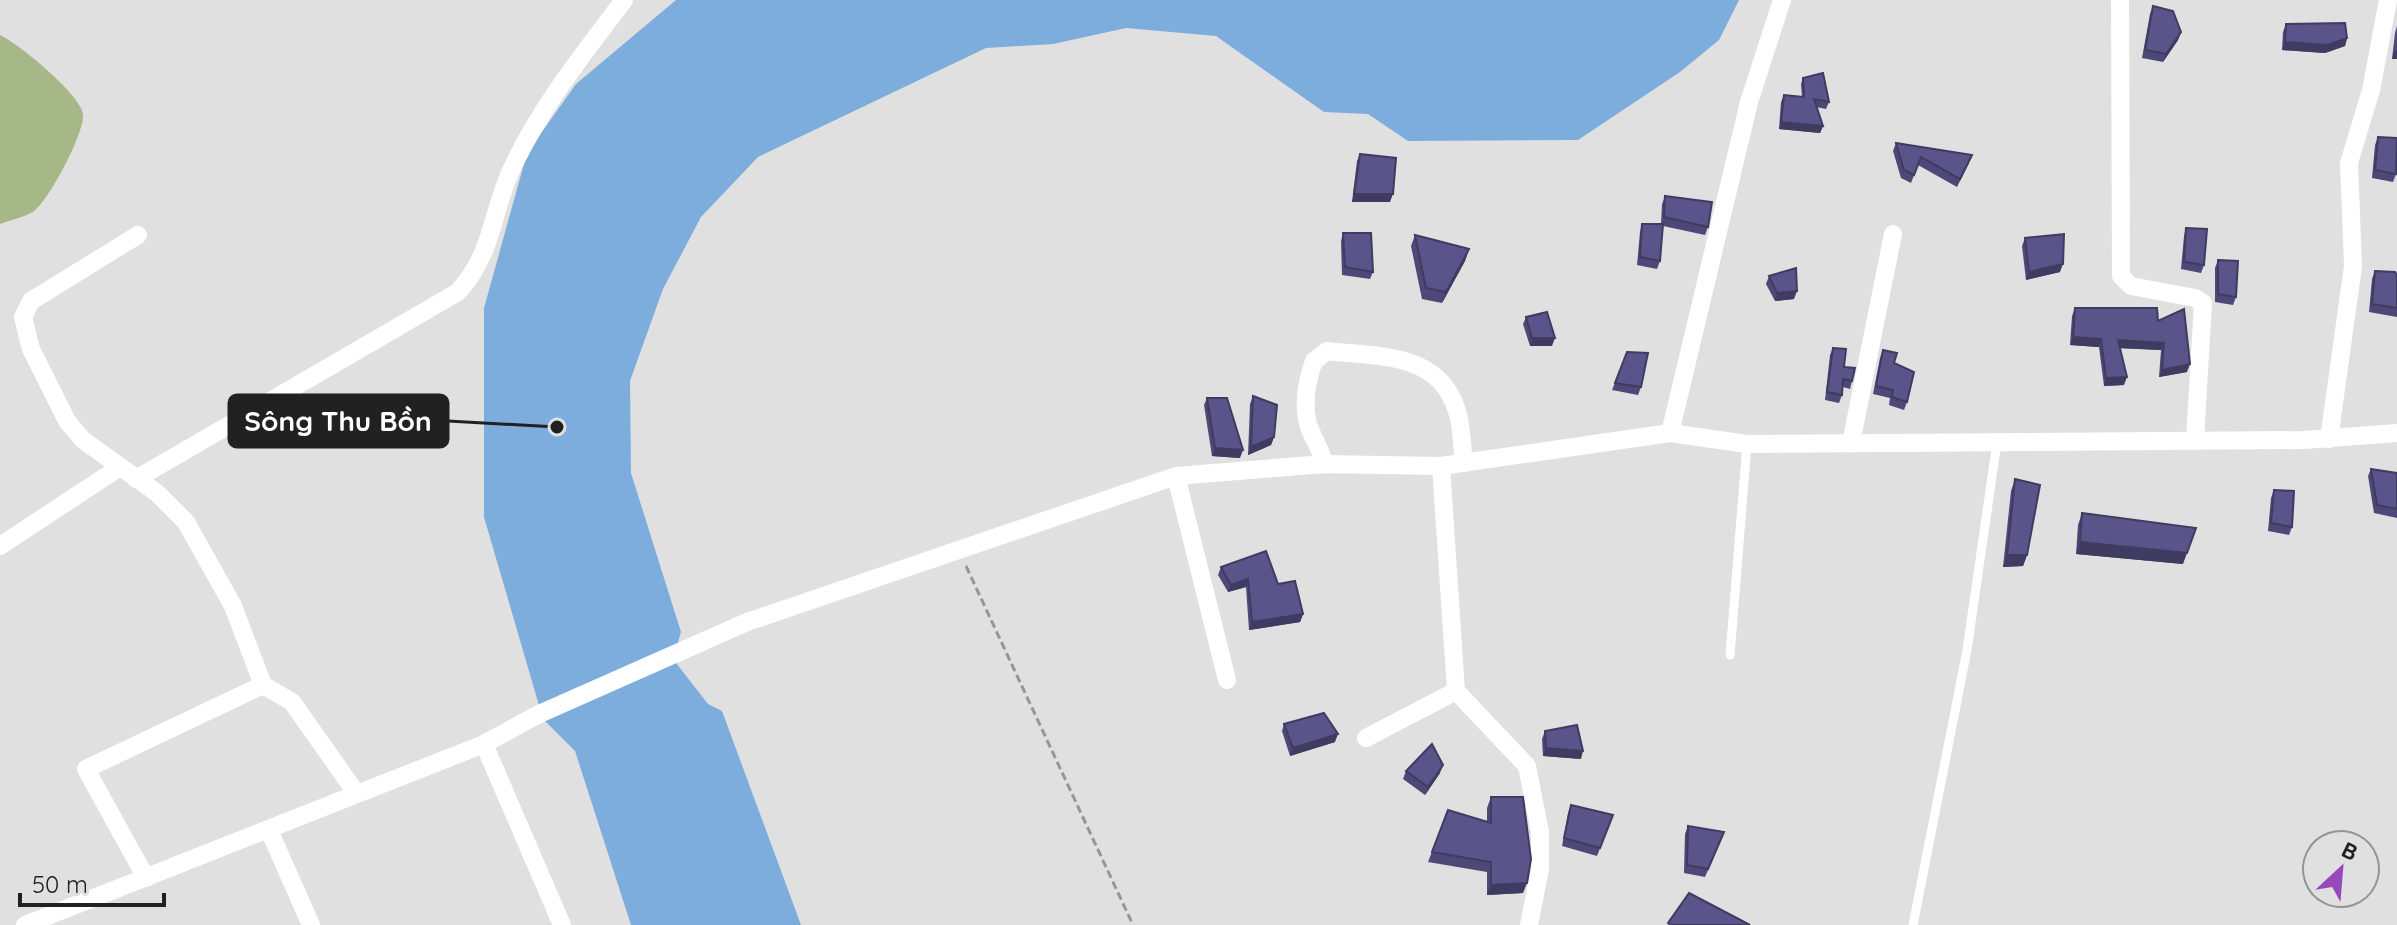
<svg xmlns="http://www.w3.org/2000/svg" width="2397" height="925" font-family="Quicksand,sans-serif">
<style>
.green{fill:#a6b887}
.water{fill:#7daddd}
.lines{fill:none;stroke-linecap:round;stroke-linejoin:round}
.path{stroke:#969696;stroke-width:3;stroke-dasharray:8 4;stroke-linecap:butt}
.lane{stroke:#fff;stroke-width:9}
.street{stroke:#fff;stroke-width:18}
.wall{fill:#4d4877}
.shaded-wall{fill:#3f3b61}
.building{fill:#5a548a;stroke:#3f3b61;stroke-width:2}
.leader{fill:none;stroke:#212121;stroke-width:3}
.callout-dot{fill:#212121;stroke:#e0e0e1;stroke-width:3}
.callout{fill:#212121;stroke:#212121;stroke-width:3}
.callout-label{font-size:28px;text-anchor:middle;font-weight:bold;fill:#fff}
</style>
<rect width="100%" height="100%" fill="#e0e0e1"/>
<path class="green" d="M0,35c18,8 81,60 83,79 2,18 -33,85 -49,97 -8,6 -24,9 -34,13z"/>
<path class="water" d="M676,0h1063l-20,40 -39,32 -102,68 -170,1 -40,-27 -44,-2 -108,-76 -90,-8 -73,16 -67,4 -228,109 -57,60 -38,72 -33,92 1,92 50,159 -8,27 35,45 14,7 79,214h-170l-56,-174 -32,-32 -59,-202v-209l43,-155 49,-69z"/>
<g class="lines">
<path class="path" d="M966,566l167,359"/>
<g class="lane">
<path d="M1730,655l17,-211"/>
<path d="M1913,925l54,-275 30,-208"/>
</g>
<g class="street">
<path d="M2120,0l1,276 10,10 64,12 8,5 -8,136"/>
<path d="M138,235l-107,66 -8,16 8,32 36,72 16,19 74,53 29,29 47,84 30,79 29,17 65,92"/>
<path d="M1670,433l79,-331 33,-102"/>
<path d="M2329,439l24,-173 -4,-103 22,-73 17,-90"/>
<path d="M1851,443l42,-209"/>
<path d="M1324,464c-3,-15 -10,-24 -15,-37 -7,-21 -2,-47 5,-66l13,-10c55,6 118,1 132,68 3,14 3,29 5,44"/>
<path d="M1441,466l15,225 71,75 13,66v37l-11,56"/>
<path d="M1176,476l51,204"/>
<path d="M136,479l322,-187c38,-43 32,-80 56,-128 29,-60 70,-111 110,-164"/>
<path d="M0,546l120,-79"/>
<path d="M1366,738l90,-47"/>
<path d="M484,744l78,181"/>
<path d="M269,830l42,95"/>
<path d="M146,878l-60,-109 177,-84"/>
<path d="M25,925l459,-181 53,-29 210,-93 429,-146 148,-12 117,2 229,-33 77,11 557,-4 93,-7"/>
</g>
</g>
<g class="wall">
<path d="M2153,6l28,26 -3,8 -15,22 -21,-4 8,-44z"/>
<path d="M2286,24l61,14 -2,8 -20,7 -43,-3 1,-18z"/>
<path d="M2397,26v33h-5l3,-26z"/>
<path d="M1803,78l26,24 -3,7 -10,-2 7,19 -3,7 -41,-4 2,-27 3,-7 18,2 -1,-13z"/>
<path d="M2378,137l18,37 -3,8 -21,-4 3,-33z"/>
<path d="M1896,143l73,20 -12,24 -39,-22 -7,18 -10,-5 -8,-27z"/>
<path d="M1360,154l30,48h-38l5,-41z"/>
<path d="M1665,196l43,31 -3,8 -42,-9 -3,35 -3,8 -20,-4 3,-33 2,-8h19l1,-20z"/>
<path d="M2186,228l18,37 -3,8 -20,-4 3,-33z"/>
<path d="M1343,233l30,39 -3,7 -28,-4 -1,-34z"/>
<path d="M1415,235l54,14 -4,12 -23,42 -20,-4 -11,-53z"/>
<path d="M2025,238l35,34 -34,8 -4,-34z"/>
<path d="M2218,260l18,37 -3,8 -18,-3v-34z"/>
<path d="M2375,271l22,4v42l-28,-5 3,-33z"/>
<path d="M1769,276l25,23 -19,2 -9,-17z"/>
<path d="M2075,308l83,13 29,51 -28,5 2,-27 -41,-2 4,37 -20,1 -5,-39 -29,-2 2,-29z"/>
<path d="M1526,317l26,29h-22l-7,-22z"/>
<path d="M1833,348l19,33 -2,8 -7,-2 -1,8 -3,8 -14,-3 5,-45z"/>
<path d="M1883,350l11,13 13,39 -3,8 -15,-5 1,-7 -17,-4 7,-36z"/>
<path d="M1627,352l14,35 -3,8 -26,-5z"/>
<path d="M1253,396l21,41 -3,8 -23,10 2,-51z"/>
<path d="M1207,398l33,60 -28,-2 -8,-51z"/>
<path d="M2371,469l26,4v45l-23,-5 -6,-37z"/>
<path d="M2015,479l12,76 -4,11 -20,1 8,-76z"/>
<path d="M2274,490l18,37 -3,8 -21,-4 3,-33z"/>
<path d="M2082,513l101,51 -107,-10 2,-29z"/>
<path d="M1221,567l57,17 25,30 -3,8 -51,8 -3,-43 -18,5 -10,-17z"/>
<path d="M1284,724l51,18 -45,14 -8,-25z"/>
<path d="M1545,731l36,28 -38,-3 -1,-17z"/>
<path d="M1406,771l34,2 -15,22 -22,-16z"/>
<path d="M1491,797l32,96 -36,2v-23l-59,-10 20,-52 39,12v-14z"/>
<path d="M1571,805l42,10 -16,41 -35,-10 6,-33z"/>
<path d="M1688,826l33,14 -16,37 -21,-4 1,-39z"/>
</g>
<g class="shaded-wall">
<path d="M2181,32l-3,8 -15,22 3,-8z"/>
<path d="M2347,38l-2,8 -20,7 -43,-3 3,-8z"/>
<path d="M2395,51h2v8h-5z"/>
<path d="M1781,122l42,4 -3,7 -41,-4z"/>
<path d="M1354,194h39l-3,8h-38z"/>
<path d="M1469,249l-4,12 -23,42 4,-11z"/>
<path d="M2063,264l-3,8 -34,8 3,-8z"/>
<path d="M1797,291l-3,8 -19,2 2,-8z"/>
<path d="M2073,337l28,2 -2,8 -29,-2z"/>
<path d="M1532,338h23l-3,8h-22z"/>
<path d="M2118,340l46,3 -3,7 -46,-2z"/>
<path d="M2190,364l-3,8 -28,5 3,-7z"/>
<path d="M2127,377l-3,8 -20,1 2,-8z"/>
<path d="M1274,437l-3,8 -23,10 3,-8z"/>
<path d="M1215,448l28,2 -3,8 -28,-2z"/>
<path d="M2080,542l107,11 -4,11 -107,-10z"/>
<path d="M2007,555h20l-4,11 -20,1z"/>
<path d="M1248,579l-2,8 -18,5 3,-7z"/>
<path d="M1303,614l-3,8 -51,8 3,-8z"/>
<path d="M1338,734l-3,8 -45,14 3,-8z"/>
<path d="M1546,748l37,3 -2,8 -38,-3z"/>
<path d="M1443,765l-3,8 -15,22 3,-8z"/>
<path d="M1527,883l-4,10 -36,2 4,-10z"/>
</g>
<g class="building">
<path d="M2153,6l20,5 8,21 -15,22 -21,-4z"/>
<path d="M2345,23l2,15 -19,7 -43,-3 1,-18z"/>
<path d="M1823,73l6,29 -15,-3 9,27 -42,-4 3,-27 20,2 -1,-19z"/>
<path d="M2378,137l19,1 -1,36 -21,-4z"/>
<path d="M1896,143l76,12 -12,24 -39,-22 -7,18 -10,-5z"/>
<path d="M1360,154l36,4 -3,36h-39z"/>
<path d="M1665,196l47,6 -4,25 -44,-10z"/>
<path d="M1642,224h21l-3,37 -20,-4z"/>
<path d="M2186,228l21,1 -3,36 -20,-3z"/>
<path d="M1343,233h28l2,39 -28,-5z"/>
<path d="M2064,234l-1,30 -34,8 -4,-34z"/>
<path d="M1415,235l54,14 -23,43 -20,-4z"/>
<path d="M2218,260l20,1 -2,36 -18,-3z"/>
<path d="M1796,268l1,23 -20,2 -8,-17z"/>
<path d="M2375,271l20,1 2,3v33l-25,-4z"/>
<path d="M2075,308h82l1,13 26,-12 6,55 -28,6 2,-27 -46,-3 9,37 -21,1 -5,-39 -28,-2z"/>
<path d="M1547,312l8,26h-23l-6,-21z"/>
<path d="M1833,348l13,1 -2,18 11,1 -3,13 -9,-2 -1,16 -15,-3z"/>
<path d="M1883,350l14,3 -3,10 20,9 -7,30 -15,-5 1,-7 -17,-4z"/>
<path d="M1627,352l21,1 -7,34 -26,-4z"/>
<path d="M1253,396l24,9 -3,32 -23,10z"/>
<path d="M1207,398h20l16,52 -28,-2z"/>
<path d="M2371,469l26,4v36l-20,-4z"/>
<path d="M2015,479l25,6 -13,70h-20z"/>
<path d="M2274,490l20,1 -2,36 -21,-4z"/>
<path d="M2082,513l114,15 -9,25 -107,-11z"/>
<path d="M1266,551l12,33 17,-3 8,33 -51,8 -4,-43 -17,6 -10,-18z"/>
<path d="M1324,713l14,21 -45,14 -9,-24z"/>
<path d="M1577,725l6,26 -37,-3 -1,-17z"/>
<path d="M1432,744l11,21 -15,22 -22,-16z"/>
<path d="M1491,797h32l8,62 -4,24 -36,2v-23l-59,-10 16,-42 43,13z"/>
<path d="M1571,805l42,10 -13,33 -36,-10z"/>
<path d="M1688,826l36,6 -16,37 -21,-4z"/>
<path d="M1689,893l61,32h-79l-3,-2z"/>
</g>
<path class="leader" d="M557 427L448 421"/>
<circle class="callout-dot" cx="557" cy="427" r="8"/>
<rect class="callout" x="229" y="395" width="219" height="52" rx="8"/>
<g class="callout-label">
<text x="338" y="431">Sông Thu Bồn</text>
</g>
<g transform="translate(2341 869) rotate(26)"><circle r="38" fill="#e0e0e1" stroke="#949494" stroke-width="2"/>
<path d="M0-6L14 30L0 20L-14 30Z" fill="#9649ba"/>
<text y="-12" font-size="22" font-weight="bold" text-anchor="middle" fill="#212121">B</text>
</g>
<path d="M20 893v12h144v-12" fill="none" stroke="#212121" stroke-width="4"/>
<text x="32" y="893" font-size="24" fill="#212121" stroke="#e0e0e1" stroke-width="6" paint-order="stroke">50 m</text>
</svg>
